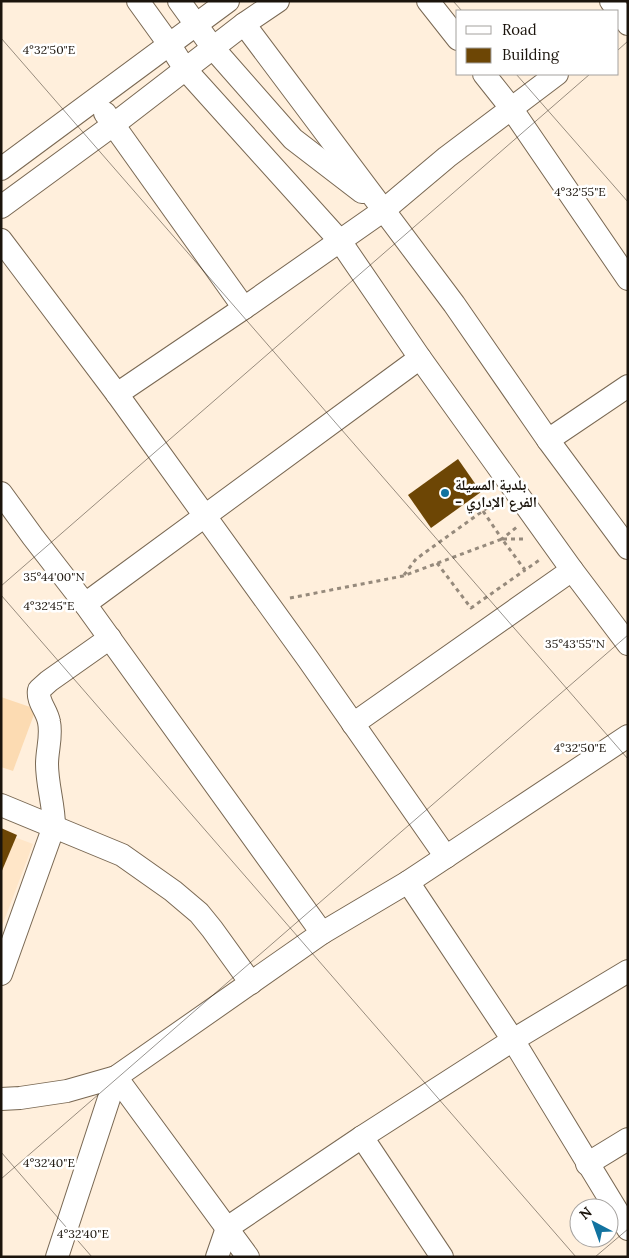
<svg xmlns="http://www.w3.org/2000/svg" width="629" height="1258" font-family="Lora,'Noto Naskh Arabic',serif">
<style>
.built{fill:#ffe6c8}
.green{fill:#fcdbb2}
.building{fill:#6d4605}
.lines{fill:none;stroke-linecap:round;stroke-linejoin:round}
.minor-casing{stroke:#796853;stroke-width:24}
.path{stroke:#968a7c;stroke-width:3;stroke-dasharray:4 4;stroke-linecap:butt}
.minor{stroke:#fff;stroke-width:22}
.ticks{fill:none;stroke:#1b140c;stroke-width:1;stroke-opacity:0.45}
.poi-dot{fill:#1273a0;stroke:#fff;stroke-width:2}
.labels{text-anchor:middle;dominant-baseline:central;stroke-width:5;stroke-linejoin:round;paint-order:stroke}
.poi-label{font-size:15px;font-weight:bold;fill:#1b140c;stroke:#fff;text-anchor:start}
.ticks-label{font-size:12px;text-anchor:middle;fill:#1b140c;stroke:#fff;stroke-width:5;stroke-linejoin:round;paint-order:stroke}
</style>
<rect width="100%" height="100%" fill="#ffefdc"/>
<path class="built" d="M1,832l32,12 -32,85z"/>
<path class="green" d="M1,697l35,12 -23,62 -12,-4z"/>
<g class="building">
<path d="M458,459l23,33 -50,36 -23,-33z"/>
<path d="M1,828l16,7 -16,38z"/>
</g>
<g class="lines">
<g class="minor-casing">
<g id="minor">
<path d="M138,1l31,43 16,25 155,172 80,117 152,212 56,74"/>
<path d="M179,1l34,47 80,91 69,53"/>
<path d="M428,1l30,38"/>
<path d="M611,1l17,23"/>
<path d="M244,24l210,280 94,136 80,108"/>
<path d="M484,74l27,34 117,171"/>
<path d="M105,113l139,195"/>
<path d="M1,169l227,-168"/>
<path d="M1,207l112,-82 131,-101 34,-23"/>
<path d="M1,240l116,154 191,265 138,198"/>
<path d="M117,394l127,-86 140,-98 63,-53 110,-83"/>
<path d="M548,440l80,-54"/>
<path d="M1,493l32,44 52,67 237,329"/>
<path d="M85,604l335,-246"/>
<path d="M353,724l219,-154"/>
<path d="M1,805l121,50 51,36 26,22 13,16 39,54"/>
<path d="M408,882l105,158 115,189"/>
<path d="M1,974l53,-148c0,-21 -7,-41 -7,-62 0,-14 5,-28 2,-42 -2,-12 -12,-20 -10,-32l10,-9 61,-43"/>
<path d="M116,1077l132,180"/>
<path d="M1,1099l19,-1 47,-7 49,-14 206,-144 86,-51 220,-146"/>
<path d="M362,1137l80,120"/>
<path d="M587,1164l41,-25"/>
<path d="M57,1257l59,-180"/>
<path d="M217,1257l10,-29 135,-91 151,-97 115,-69"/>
</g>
</g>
<g class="path">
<path d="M483,511l19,28 16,-13"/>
<path d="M503,539h21"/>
<path d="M437,563l34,45 54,-38"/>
<path d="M404,575l12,-16 82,-59"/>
<path d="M290,598l113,-22 99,-37 23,31 16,-11"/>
</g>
<use href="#minor" class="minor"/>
</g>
<path class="ticks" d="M453,1l9,10M1,38l627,721M618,50l10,-9M516,74l112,128M1,586l589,-512M1,595l575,662M1,1152l91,105M1,1179l627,-544M595,1257l33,-28"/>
<circle class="poi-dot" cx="445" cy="493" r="5"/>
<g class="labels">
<g class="poi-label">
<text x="455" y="484">بلدية المسيلة<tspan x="455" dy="17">- الفرع الإداري</tspan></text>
</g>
</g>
<g class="ticks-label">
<text x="49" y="54">4°32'50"E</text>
<text x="580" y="196">4°32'55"E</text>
<text x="54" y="581">35°44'00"N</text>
<text x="49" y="610">4°32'45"E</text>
<text x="575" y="648">35°43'55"N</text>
<text x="580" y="752">4°32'50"E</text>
<text x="49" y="1167">4°32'40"E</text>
<text x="83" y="1238">4°32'40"E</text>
</g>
<rect width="629" height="1258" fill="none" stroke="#1b140c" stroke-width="5"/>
<rect x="456" y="10" width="162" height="65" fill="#ffffff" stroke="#a4a19e"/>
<rect x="466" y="26" width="25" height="8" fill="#ffffff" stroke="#a4a19e"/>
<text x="502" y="35" font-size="15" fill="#1b140c">Road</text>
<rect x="466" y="48" width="25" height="15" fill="#6d4605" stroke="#a4a19e"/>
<text x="502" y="60" font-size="15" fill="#1b140c">Building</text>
<g transform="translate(594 1223) rotate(319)"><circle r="24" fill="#ffffff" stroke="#a4a19e"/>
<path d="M0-4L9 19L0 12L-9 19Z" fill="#1273a0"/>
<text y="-8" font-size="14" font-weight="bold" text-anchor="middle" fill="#1b140c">N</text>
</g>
</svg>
